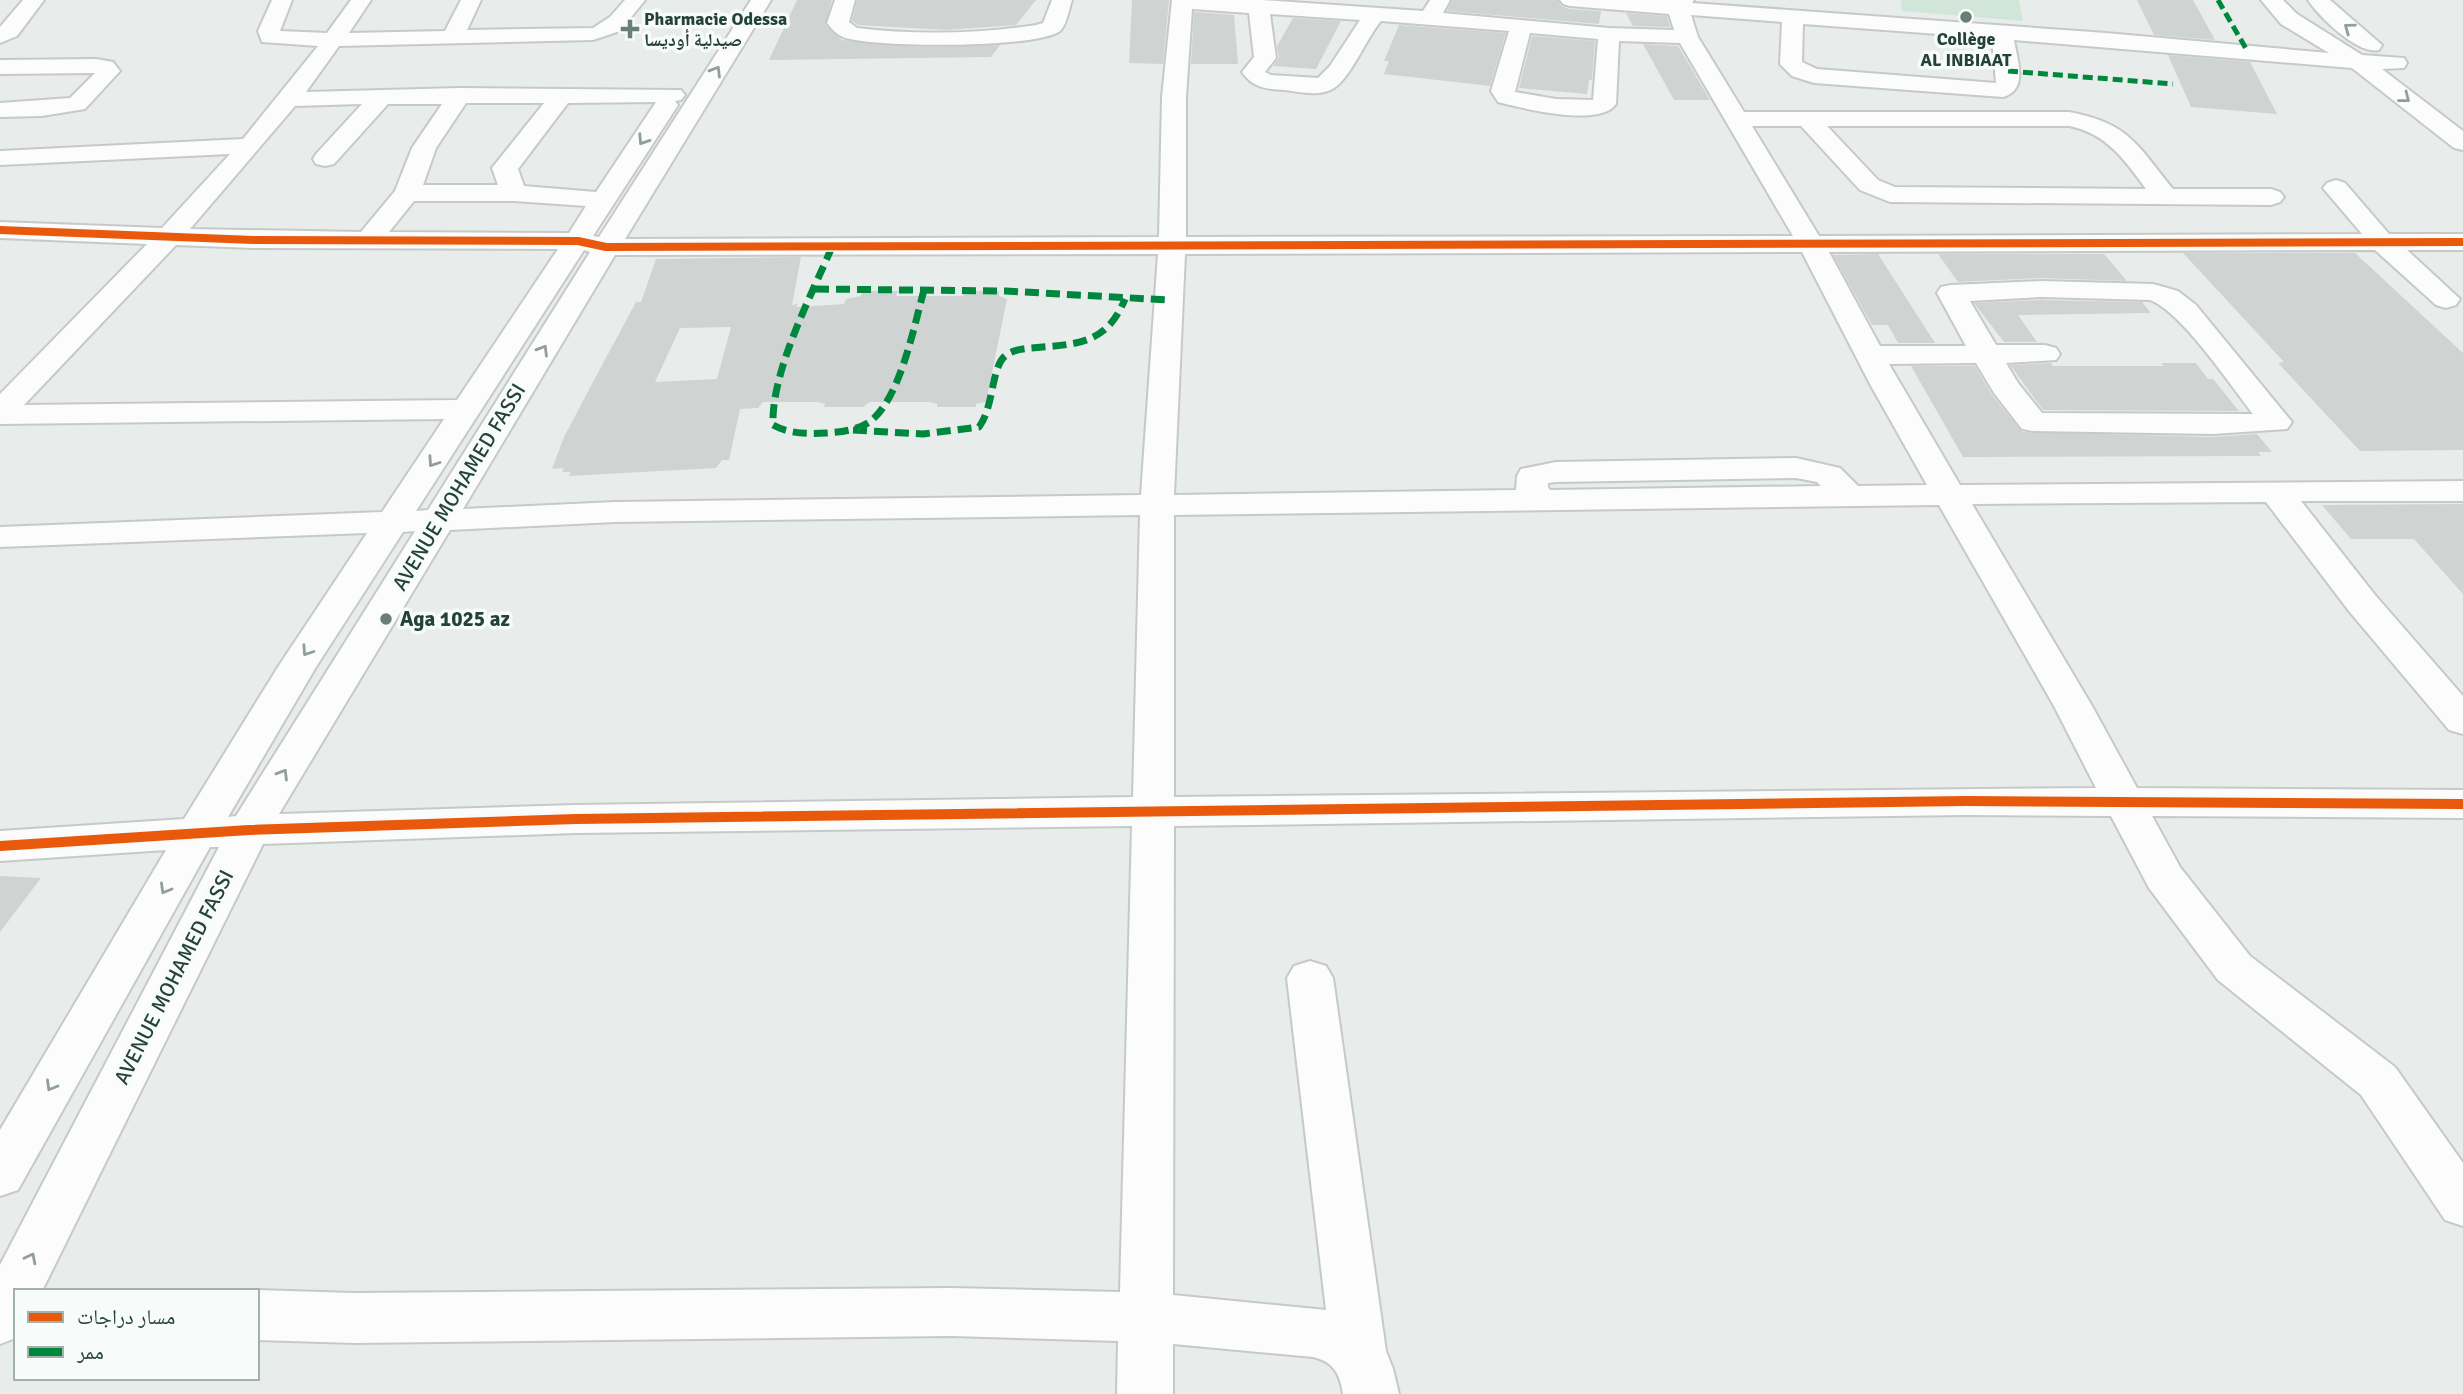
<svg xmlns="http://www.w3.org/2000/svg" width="2463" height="1394" font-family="Signika,'Noto Naskh Arabic',sans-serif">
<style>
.green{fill:#d1e6d8}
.building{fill:#cfd4d2;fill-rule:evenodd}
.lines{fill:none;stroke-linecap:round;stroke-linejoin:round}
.street-casing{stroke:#c5cac8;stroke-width:4}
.street{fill:#fcfcfc;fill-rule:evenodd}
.quiet-far1{stroke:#00873e;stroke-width:5;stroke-dasharray:10 5;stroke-linecap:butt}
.quiet{stroke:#00873e;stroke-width:7;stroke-dasharray:14 7;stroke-linecap:butt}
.cycleway-far2-casing{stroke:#f7fbf9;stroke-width:9}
.cycleway-far1-casing{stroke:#f7fbf9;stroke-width:11}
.cycleway-casing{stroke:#f7fbf9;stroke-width:15}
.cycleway-far2{stroke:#e8590c;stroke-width:6}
.cycleway-far1{stroke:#e8590c;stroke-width:8}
.cycleway{stroke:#e8590c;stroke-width:10}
.oneway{stroke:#909f9b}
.poi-dot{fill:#697e78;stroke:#f7fbf9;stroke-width:2.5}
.labels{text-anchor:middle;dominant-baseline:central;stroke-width:7;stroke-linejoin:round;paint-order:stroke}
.far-poi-label{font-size:18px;font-weight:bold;fill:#24423a;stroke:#f7fbf9;text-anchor:start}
.street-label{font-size:21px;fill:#24423a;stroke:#f7fbf9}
.poi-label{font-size:21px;font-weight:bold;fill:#24423a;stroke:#f7fbf9;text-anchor:start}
</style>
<rect width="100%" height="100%" fill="#e8edeb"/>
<path class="green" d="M1901,0h118l4,21 -121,-10z"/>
<g class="building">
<path d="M797,0h35l-7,25 17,15 77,7 81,-2 -9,12 -222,3z"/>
<path d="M857,0h179l-20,25 -70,5 -88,-5 -6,-4z"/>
<path d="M1132,0h37l-6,64 -34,-1z"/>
<path d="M1452,0h106l3,6 8,3 32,2 -2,13 -152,-13z"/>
<path d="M2137,0h56l22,40 -61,-5z"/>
<path d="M1194,12l40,3 4,49h-47z"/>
<path d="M1626,13l41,3 3,11 -37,-1z"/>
<path d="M1293,18l48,3 -25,48 -43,-3 6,-8 -2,-12z"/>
<path d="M1399,25l107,8 -16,53 -106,-12 5,-13h-5z"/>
<path d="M1532,36l63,5 -3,39h-3l-2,14 -68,-6z"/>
<path d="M1643,44l35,2 32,54h-36z"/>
<path d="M2168,55l82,7 27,52 -86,-7z"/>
<path d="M2183,253h172l108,100v97l-103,1 -82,-88 6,-1z"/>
<path d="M1878,254l57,89h-37l-10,-18h-16l-39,-70z"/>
<path d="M1938,254h166l23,27 -86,-3 -83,4z"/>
<path d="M801,257l-9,48 5,-1v3l47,-3 2,-5 15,-3 1,-5h36l-2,5h67l1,-5h35v5l8,3 -21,103 -10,2v3h-39v-3l-7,-2h-60l-7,5h-39l1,-3 -7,-2h-55l-5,6 -18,1 -11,51h-7l-6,8 -147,8 2,-4h-9l2,-4 -12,1 12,-32 30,-57 42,-78h5l15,-43zM731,327l-14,52 -62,3 25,-54z"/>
<path d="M2041,300l101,2 9,11 -133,2 19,27h-33l-30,-39z"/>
<path d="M2051,363l2,3h111l-3,-3h35l12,16h5l26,32 -196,-1 -33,-45z"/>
<path d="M1911,366h64l17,29 30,37 191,5 44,-3 15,18h-14l3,4 -298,1z"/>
<path d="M2463,504v90l-49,-55h-63l-29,-34z"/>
<path d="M0,876l41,2 -41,54z"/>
</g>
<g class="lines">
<g class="street-casing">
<g id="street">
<path d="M23,0h21l-27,36 -17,7v-16z"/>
<path d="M272,0h20l-12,31 47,2 24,-33h20l-22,33 96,-2 16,-31h20l-14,30 126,-2 17,-11 15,-17h20l-25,31 -27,9 -254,6 -33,46 154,-4 221,2 4,5 -4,5 -6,1 3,4 -85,131 6,1 152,-237h20l-146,239 534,-2 3,-140 10,-97h90l161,11 7,-11h20l-7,13 166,15 65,2 -5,-16 -99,-8 -7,-2 -3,-4h134l-2,3 414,30 223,20 -48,-29 -20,-24h22l14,14 65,41 42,3 3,5 -3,5 -22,1 81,62v19l-9,-2 -102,-80 -338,-28c3,19 15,50 -11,57l-189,-14 -22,-7 -12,-12 2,-42 -91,-7 7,22 46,75h325c60,11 68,33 104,77h98l9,3 4,5 -4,5 -9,3 -381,-3 -30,-12 -59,-64h-49l67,110 543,-2 -39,-46 4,-5 9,-3 9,3 44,51h74v16h-56l53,49 -4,6 -10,3 -10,-3 -61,-55 -546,2 51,94h86l-29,-53 4,-6 10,-2 90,-4 112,3 25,7 18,14 96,117 -5,7 -74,5 -180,-3 -11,-2 -28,-36 -18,-30 -87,1 71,121 503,-4v20h-162l74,94 88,101v38l-14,-4 -100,-119 -83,-109 -294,2 120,202 45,82 326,2v28l-311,-2 28,51 70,89 145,111 68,96v63l-18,-6 -84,-125 -143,-115 -69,-92 -38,-72 -145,-1 -792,11 -1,469 153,15 -39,-332 7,-12 16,-5 16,5 7,12 53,373 7,18 6,25h-56c-3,-20 -9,-32 -30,-37l-140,-13v50h-56l1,-53 -167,-5 -597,7 -97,-3v-50l97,3 597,-5 169,4 12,-466 -556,7 -313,11 -221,447h-26v47l-16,6v-79l219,-418h-9l-192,343 -18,6v-66l166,-280 -166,11v-30l184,-12 94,-152 89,-134 -367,14v-20l382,-15 62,-93 -444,5v-30l147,-150 -147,-6v-16l162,6 68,-74 -230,11v-14l243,-12 75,-93 -56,-4 -4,-11zM1192,9l57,4 5,44 -12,15c11,16 24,17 43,18 14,2 36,7 49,-2 17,-11 32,-49 47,-67l128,10 -18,60 7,11c24,6 101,26 118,2l3,-63 61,2 113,193 -607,1v-140zM1270,14l90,6 -30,46 -12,12 -47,-3 -6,-3 11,-14zM1803,24l189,14 4,45 -179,-14 -15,-7zM1530,33l68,6 -5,61 -37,-1 -41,-7zM656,102l-60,90 -72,-6 -6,-17 50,-66zM466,103h78l-52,65 6,17h-75l13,-37zM362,104l-46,50 -3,5 3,5 9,2 9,-2 54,-60h54l-30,44 -17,43 -34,41 -171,-3 105,-123zM1827,126h242c37,7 56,34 77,63l-251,-2 -17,-7zM414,201h100l72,5 -17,27 -180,-1zM176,245l77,3 305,1 -101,151 -433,5zM584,250l6,2 -162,258 -12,1zM1802,252l68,132 57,101 -69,1 -18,-18 -44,-10 -240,4 -35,7 -4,7 -1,14 -342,5 11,-241zM1158,254l-17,241 -526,7 -152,7 152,-254zM2041,297l109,3c31,11 81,86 103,114l-211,-1 -24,-30 -12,-20 50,-3 4,-6 -4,-6 -11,-3h-49l-26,-44zM1796,478l21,4 4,4 -271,4 -2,-3v-4l8,-1zM1939,505l115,201 42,82 -922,9v-282zM1140,515l-7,282 -557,8 -297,9 171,-284 165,-8zM415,531l-179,285 -8,1 88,-150 87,-135z"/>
<path d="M835,0h20l-6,22 8,6c58,7 121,6 179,-3l7,-2 9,-23h20c-3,9 -5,23 -11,30 -18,19 -191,18 -218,7 -7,-3 -11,-8 -16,-14z"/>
<path d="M2308,0h22l52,45 -3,5c-21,5 -60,-33 -71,-50z"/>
<path d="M96,59l17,3 7,9 -35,38 -43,7 -42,1v-14l70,-5 25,-25 -95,1v-14z"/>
</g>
</g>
<use href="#street" class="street"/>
<g class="quiet-far1">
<path d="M2218,0l30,52"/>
<path d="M2008,71l165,13"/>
</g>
<g class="quiet">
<path d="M832,247c-21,49 -61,125 -59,178 16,9 35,9 53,8 15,-1 34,-3 46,-13 29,-25 42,-94 52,-130"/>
<path d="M815,289l191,2 162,9"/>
<path d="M853,430l70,4 56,-7c15,-20 12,-59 26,-71 7,-6 17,-7 26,-8 44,-4 75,-2 94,-49"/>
</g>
<g class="cycleway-far2-casing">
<path id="cycleway-far2" d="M0,230l41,2"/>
</g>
<g class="cycleway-far1-casing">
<path id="cycleway-far1" d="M0,230l253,10 325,1 28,6 1857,-5"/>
</g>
<g class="cycleway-casing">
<path id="cycleway" d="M0,846l249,-16 327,-11 1390,-18 497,3"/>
</g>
<use href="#cycleway-far2" class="cycleway-far2"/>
<use href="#cycleway-far1" class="cycleway-far1"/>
<use href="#cycleway" class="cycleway"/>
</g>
<defs><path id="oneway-chevron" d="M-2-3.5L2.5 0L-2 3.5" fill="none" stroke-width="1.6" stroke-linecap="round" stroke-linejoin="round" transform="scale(1.75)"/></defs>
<g class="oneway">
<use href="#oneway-chevron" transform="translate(2349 28) rotate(-144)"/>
<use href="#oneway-chevron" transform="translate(716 71) rotate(-59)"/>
<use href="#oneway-chevron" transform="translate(2405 98) rotate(38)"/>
<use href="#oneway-chevron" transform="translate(643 140) rotate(123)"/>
<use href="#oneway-chevron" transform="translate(543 350) rotate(-59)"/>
<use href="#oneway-chevron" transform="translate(433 462) rotate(124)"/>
<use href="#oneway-chevron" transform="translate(307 651) rotate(124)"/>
<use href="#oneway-chevron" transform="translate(283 774) rotate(-59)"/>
<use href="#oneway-chevron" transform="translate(165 889) rotate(120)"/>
<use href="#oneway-chevron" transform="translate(51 1086) rotate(120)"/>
<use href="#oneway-chevron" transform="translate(31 1258) rotate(-63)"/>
</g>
<g class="poi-dot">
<circle cx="1966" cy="17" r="7"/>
<path d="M626.5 18.5h7v7h7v7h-7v7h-7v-7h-7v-7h7z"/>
<circle cx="386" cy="619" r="7"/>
</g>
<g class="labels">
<g class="far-poi-label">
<text x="644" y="19">Pharmacie Odessa<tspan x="644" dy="21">صيدلية أوديسا</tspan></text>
<text x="1966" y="39" text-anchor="middle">Collège<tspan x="1966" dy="21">AL INBIAAT</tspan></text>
</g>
<g class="street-label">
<text transform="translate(459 487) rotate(-59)">AVENUE MOHAMED FASSI</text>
<text transform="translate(174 977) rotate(-63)">AVENUE MOHAMED FASSI</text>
</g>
<g class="poi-label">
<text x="400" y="619">Aga 1025 az</text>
</g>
</g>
<rect x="14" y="1289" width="245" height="91" fill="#f7fbf9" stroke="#a3b1ad" stroke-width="2"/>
<rect x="28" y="1312" width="35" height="10" fill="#e8590c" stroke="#a3b1ad" stroke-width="2"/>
<text x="77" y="1324" font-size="21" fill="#24423a">مسار دراجات</text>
<rect x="28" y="1347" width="35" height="10" fill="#00873e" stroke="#a3b1ad" stroke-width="2"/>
<text x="77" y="1359" font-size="21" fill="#24423a">ممر</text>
</svg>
